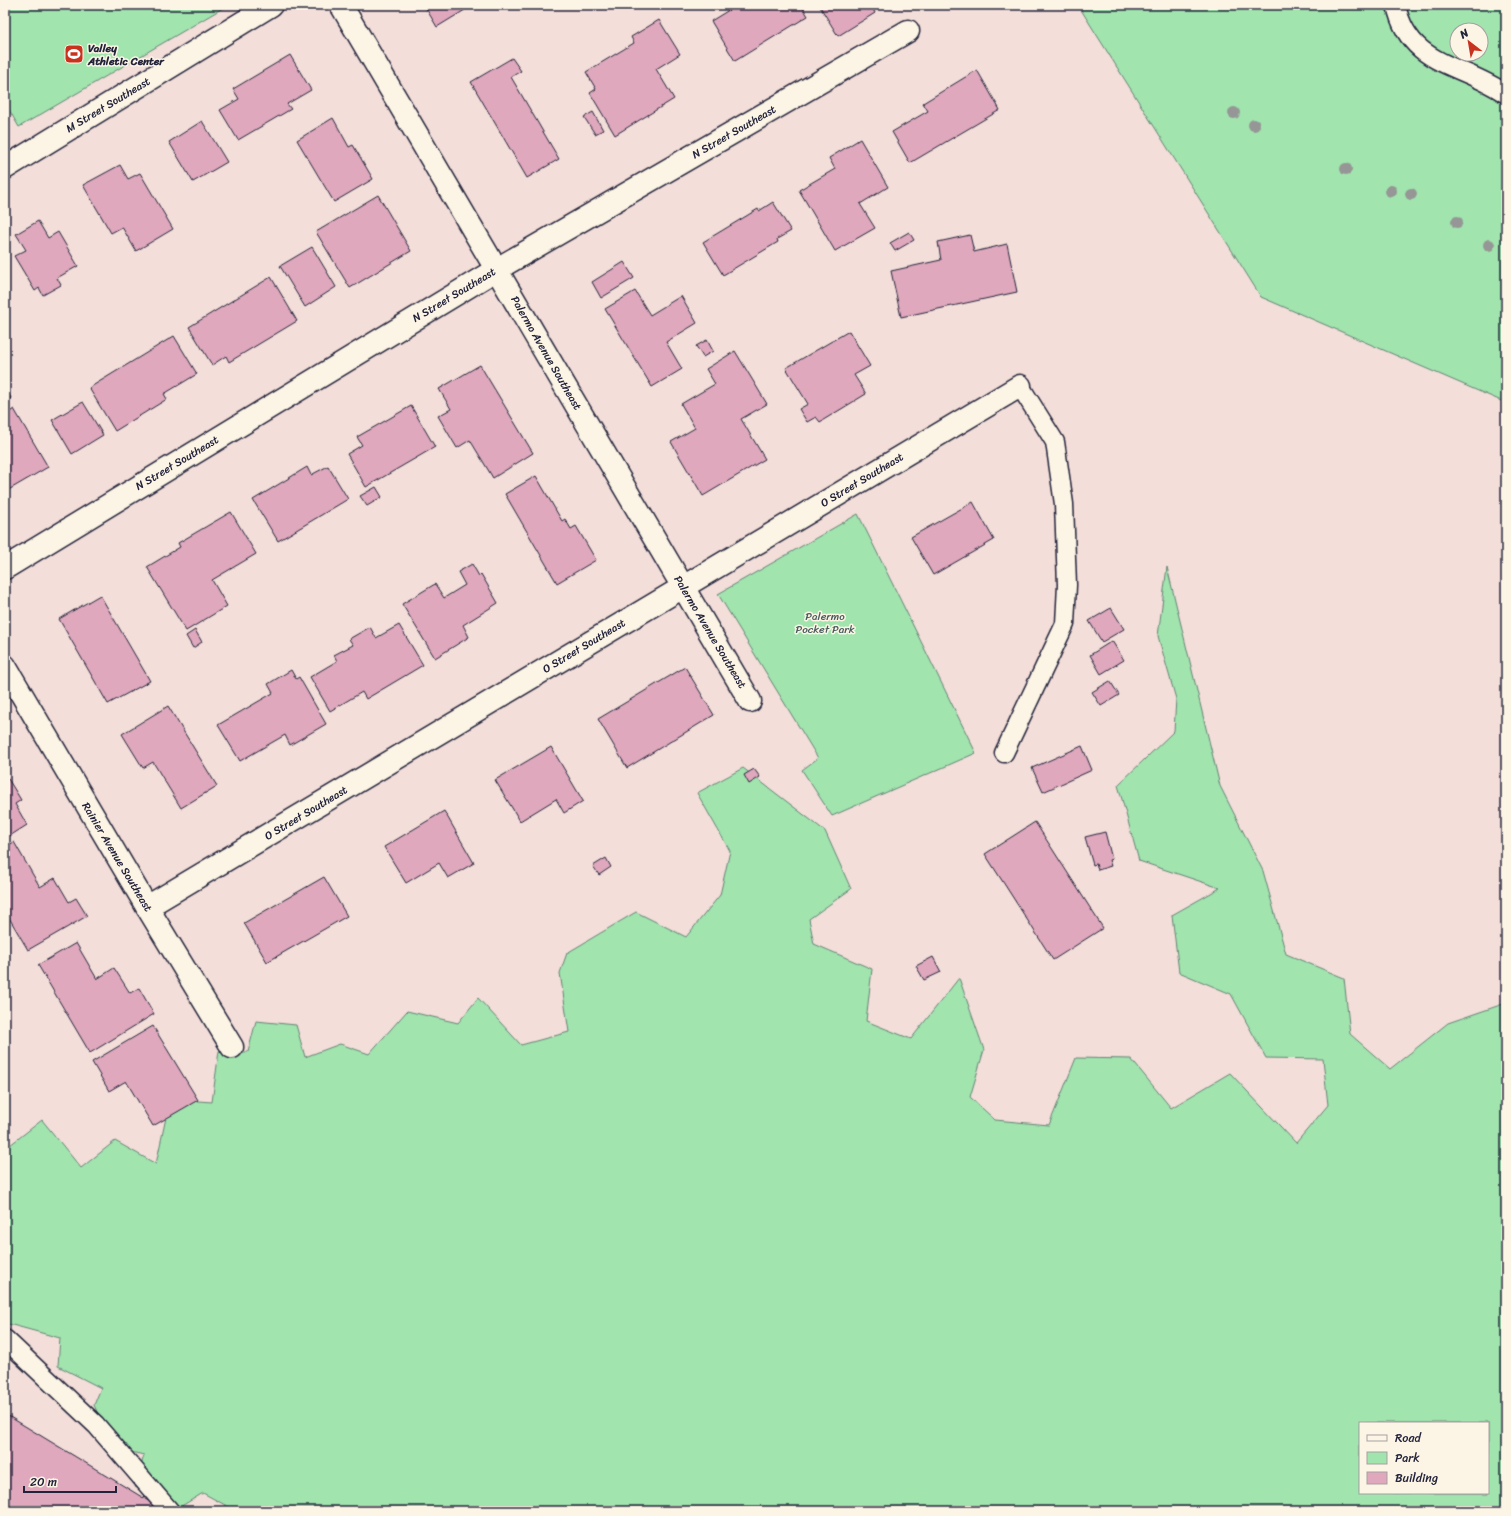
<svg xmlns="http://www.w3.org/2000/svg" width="1511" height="1516" font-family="Sriracha,sans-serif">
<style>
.green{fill:#a1e4ae;stroke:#628374;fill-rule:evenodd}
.building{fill:#dfa8bc;stroke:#22223b}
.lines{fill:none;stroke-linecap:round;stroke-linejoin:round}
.lane-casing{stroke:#22223b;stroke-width:21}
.street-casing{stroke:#22223b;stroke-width:25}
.lane{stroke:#fcf5e5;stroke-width:18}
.street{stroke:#fcf5e5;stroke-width:22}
.tree{fill:#959695}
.labels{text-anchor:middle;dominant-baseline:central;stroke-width:3;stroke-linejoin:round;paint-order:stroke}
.poi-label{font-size:11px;font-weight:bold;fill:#22223b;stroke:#fcf5e5;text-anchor:start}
.street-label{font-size:11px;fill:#22223b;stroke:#fcf5e5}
.park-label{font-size:11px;fill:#485c5e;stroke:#fcf5e5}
</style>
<rect width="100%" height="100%" fill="#f3ded9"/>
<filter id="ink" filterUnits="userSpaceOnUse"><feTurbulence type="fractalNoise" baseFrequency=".025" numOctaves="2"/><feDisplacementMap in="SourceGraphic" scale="8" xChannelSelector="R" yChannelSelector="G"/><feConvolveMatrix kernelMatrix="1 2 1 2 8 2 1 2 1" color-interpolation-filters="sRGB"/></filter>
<g filter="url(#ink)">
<g class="green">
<path d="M5,5h223l-209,122 -14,-24z"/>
<path d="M1078,5h428v398l-245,-106zM1457,30h24v24h-24z"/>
<path d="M858,514l118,239 -144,63 -30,-46 16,-12 -100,-164z"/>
<path d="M1167,567l53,219 43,85 23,83 58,24 6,56 40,35 58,-46 58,-20v508h-1270l-33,-18 -28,17 -40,-23 9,-32 -31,-7 -19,-43 7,-17 -43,-22 2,-28 -55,-15v-174l37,-29 39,48 34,-27 41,23 14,-65 42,3 7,-51 29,1 8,-31 40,4 9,32 35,-13 29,10 38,-43 51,12 20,-25 43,47 48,-13 -9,-59 7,-20 69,-41 50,25 34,-42 10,-44 -33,-58 46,-25 82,63 26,58 -42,30 5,25 58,25 -6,52 45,18 48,-61 25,72 -14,47 25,23 54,5 27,-67 55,1 40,49 59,-35 66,70 32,-38 -5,-46 -57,-1 -35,-64 -52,-22 -7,-57 48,-27 -81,-27 -21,-76 56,-54 2,-32 -18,-63zM1360,1423h128v70h-128z"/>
</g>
<g class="building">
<path d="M424,5h49l-36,22z"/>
<path d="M737,5h64l7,11 -73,45 -24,-40z"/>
<path d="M819,5h52l4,8 -37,23z"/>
<path d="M659,20l21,34 -24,15 18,30 -59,36 -25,-42 6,-4 -10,-17 48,-29 -3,-6z"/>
<path d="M290,55l21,35 -24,14 4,5 -53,31 -18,-30 19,-11 -6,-10z"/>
<path d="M512,58l9,13 -10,6 48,82 -32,19 -56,-96z"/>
<path d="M977,70l23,40 -90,53 -18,-31 36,-21 -5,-8z"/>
<path d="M593,112l10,18 -8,4 -11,-17z"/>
<path d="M333,118l16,29 4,-2 20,34 -39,23 -37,-62z"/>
<path d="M202,121l25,41 -34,20 -24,-40z"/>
<path d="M860,139l28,48 -28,17 15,24 -40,23 -36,-61 36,-21 -6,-11z"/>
<path d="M120,165l8,14 12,-6 33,56 -37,22 -14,-24 -11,6 -28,-48z"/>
<path d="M378,195l33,56 -61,37 -34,-56z"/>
<path d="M773,202l18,29 -14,8 1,3 -55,33 -20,-33 55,-33 1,2z"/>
<path d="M38,221l10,17 10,-6 20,34 -21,12 4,7 -18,10 -4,-7 -4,3 -21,-35 12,-6 -10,-16z"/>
<path d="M909,232l5,8 -19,11 -5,-8z"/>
<path d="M970,235l4,17 33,-8 10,48 -116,25 -10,-46 50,-11 -3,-18z"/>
<path d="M312,247l24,40 -31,20 -25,-41z"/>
<path d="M624,262l10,16 -33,20 -9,-16z"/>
<path d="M271,277l26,44 -68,41 -3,-6 -14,9 -23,-38z"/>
<path d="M635,291l15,24 31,-19 16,27 -31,19 16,27 -30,18 -47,-78z"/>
<path d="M849,331l21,35 -16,9 12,19 -46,28 -4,-5 -9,5 -8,-13 9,-5 -22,-36z"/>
<path d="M174,336l23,38 -33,20 3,5 -52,32 -26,-43z"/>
<path d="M707,340l6,11 -10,6 -7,-11z"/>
<path d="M735,351l32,53 -26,15 24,40 -62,37 -32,-54 24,-14 -14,-24 34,-20 -9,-15z"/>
<path d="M480,365l53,88 -40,25 -23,-38 -13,8 -19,-32 13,-7 -12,-20z"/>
<path d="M5,388l6,10 -6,3z"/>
<path d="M83,402l20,33 -31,19 -20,-34z"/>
<path d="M411,406l24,41 -69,40 -19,-33 15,-9 -5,-8z"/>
<path d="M14,409l34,58 -43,25v-77z"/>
<path d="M328,466l20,33 -70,42 -25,-41 54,-33 4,8z"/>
<path d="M536,476l26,45 3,-2 6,10 5,-3 20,34 -39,23 -52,-89z"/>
<path d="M376,487l6,10 -15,9 -7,-10z"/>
<path d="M973,502l21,38 -61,35 -22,-38z"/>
<path d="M231,512l25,42 -44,26 15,26 -41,25 -39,-64 33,-20 -2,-4z"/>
<path d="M472,564l7,12 2,-2 17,29 -35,22 6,12 -34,21 -33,-54 33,-20 9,14 21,-13 -7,-13z"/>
<path d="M100,595l50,86 -42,23 -49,-85z"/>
<path d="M1111,608l13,21 -22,13 -13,-21z"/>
<path d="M399,625l24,40 -57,34 -4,-7 -32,19 -20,-34 27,-16 -3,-6 19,-10 -4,-6 21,-12 6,11z"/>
<path d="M195,630l7,12 -9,6 -7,-12z"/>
<path d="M1112,641l12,19 -23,14 -11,-19z"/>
<path d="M685,667l29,48 -87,53 -29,-49z"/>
<path d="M291,670l5,9 3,-2 27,47 -36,21 -5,-10 -45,26 -22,-36 55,-32 -5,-9z"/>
<path d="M1110,681l9,14 -18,11 -9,-14z"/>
<path d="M168,706l49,80 -36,22 -28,-46 -10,6 -21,-34z"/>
<path d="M1082,746l10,24 -49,22 -11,-24z"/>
<path d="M551,747l32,54 -19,12 -8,-14 -36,22 -25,-41z"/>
<path d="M754,769l6,8 -11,7 -5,-9z"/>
<path d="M5,774l16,26 -6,4 12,21 -22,14z"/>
<path d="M444,811l30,52 -26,15 -9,-15 -33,20 -22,-36z"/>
<path d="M1035,822l68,106 -50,32 -68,-106z"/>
<path d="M1105,832l7,27 -3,1 2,6 -13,4 -2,-6 -3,1 -8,-28z"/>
<path d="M14,842l26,45 15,-9 14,24 7,-4 11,18 -59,34 -23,-39v-64z"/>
<path d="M606,858l5,9 -12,8 -6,-9z"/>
<path d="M324,877l23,39 -80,46 -23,-39z"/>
<path d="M76,943l21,36 17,-11 16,25 9,-5 15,26 -64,39 -52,-88z"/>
<path d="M933,957l8,15 -17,8 -8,-14z"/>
<path d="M153,1026l45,74 -45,26 -27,-45 -17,10 -17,-29z"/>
<path d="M5,1414l160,97h-160z"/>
</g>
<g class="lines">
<g class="lane-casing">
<g id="lane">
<path d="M1396,5c13,62 66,58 110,89"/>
<path d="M1004,753l61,-129 2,-39 -3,-81 -9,-62 -35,-56"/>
<path d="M5,1339l91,86 74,86"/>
</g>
</g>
<g class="street-casing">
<g id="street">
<path d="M341,5l409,696"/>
<path d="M5,168l266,-163"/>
<path d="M5,568l492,-299 411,-238"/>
<path d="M5,666l142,241 85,140"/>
<path d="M147,907l873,-521"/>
</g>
</g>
<use href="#lane" class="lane"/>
<use href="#street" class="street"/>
</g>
<g class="tree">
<circle cx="1234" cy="113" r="6"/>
<circle cx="1254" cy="125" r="6"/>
<circle cx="1346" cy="169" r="6"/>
<circle cx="1391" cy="191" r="6"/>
<circle cx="1411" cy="194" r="6"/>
<circle cx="1457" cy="222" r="6"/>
<circle cx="1489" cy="245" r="6"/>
</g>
</g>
<defs>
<g id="stadium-square" transform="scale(1)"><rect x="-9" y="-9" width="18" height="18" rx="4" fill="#c8321e" stroke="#fcf5e5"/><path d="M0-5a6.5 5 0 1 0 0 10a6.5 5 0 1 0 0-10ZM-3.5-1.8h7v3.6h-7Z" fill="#fff"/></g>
</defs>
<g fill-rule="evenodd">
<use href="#stadium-square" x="74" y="54"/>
</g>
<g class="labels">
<g class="poi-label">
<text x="88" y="48">Valley<tspan x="88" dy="13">Athletic Center</tspan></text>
</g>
<g class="street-label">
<text transform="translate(108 105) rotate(-31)">M Street Southeast</text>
<text transform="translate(734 132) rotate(-30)">N Street Southeast</text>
<text transform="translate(454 295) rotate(-31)">N Street Southeast</text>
<text transform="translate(546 353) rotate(60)">Palermo Avenue Southeast</text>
<text transform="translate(177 463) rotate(-31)">N Street Southeast</text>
<text transform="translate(862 480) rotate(-31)">O Street Southeast</text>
<text transform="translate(710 632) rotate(59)">Palermo Avenue Southeast</text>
<text transform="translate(584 646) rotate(-31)">O Street Southeast</text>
<text transform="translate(306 813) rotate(-31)">O Street Southeast</text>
<text transform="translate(117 857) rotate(59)">Rainier Avenue Southeast</text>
</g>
<g class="park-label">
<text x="825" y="616">Palermo<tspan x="825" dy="13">Pocket Park</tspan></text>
</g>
</g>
<rect width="1511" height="1516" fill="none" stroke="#fcf5e5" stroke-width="20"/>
<rect x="10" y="10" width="1491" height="1496" fill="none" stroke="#22223b" stroke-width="1.5" filter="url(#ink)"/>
<rect x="1359" y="1422" width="130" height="72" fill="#fcf5e5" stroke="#a5a1a1"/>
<rect x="1367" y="1435" width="20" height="6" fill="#fcf5e5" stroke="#a5a1a1"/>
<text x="1395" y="1442" font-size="12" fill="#22223b">Road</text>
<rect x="1367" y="1452" width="20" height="12" fill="#a1e4ae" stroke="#a5a1a1"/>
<text x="1395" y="1462" font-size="12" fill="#22223b">Park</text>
<rect x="1367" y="1472" width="20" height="12" fill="#dfa8bc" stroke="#a5a1a1"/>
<text x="1395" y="1482" font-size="12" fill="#22223b">Building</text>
<g transform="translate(1469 42) rotate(329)"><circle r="19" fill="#fcf5e5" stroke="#a5a1a1"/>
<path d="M0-3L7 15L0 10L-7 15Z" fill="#c8321e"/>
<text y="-6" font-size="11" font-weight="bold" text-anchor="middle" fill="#22223b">N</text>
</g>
<path d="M24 1486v6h92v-6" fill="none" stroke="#22223b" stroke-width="2"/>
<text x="30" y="1486" font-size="12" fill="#22223b" stroke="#fcf5e5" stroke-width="3" paint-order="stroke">20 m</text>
</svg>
